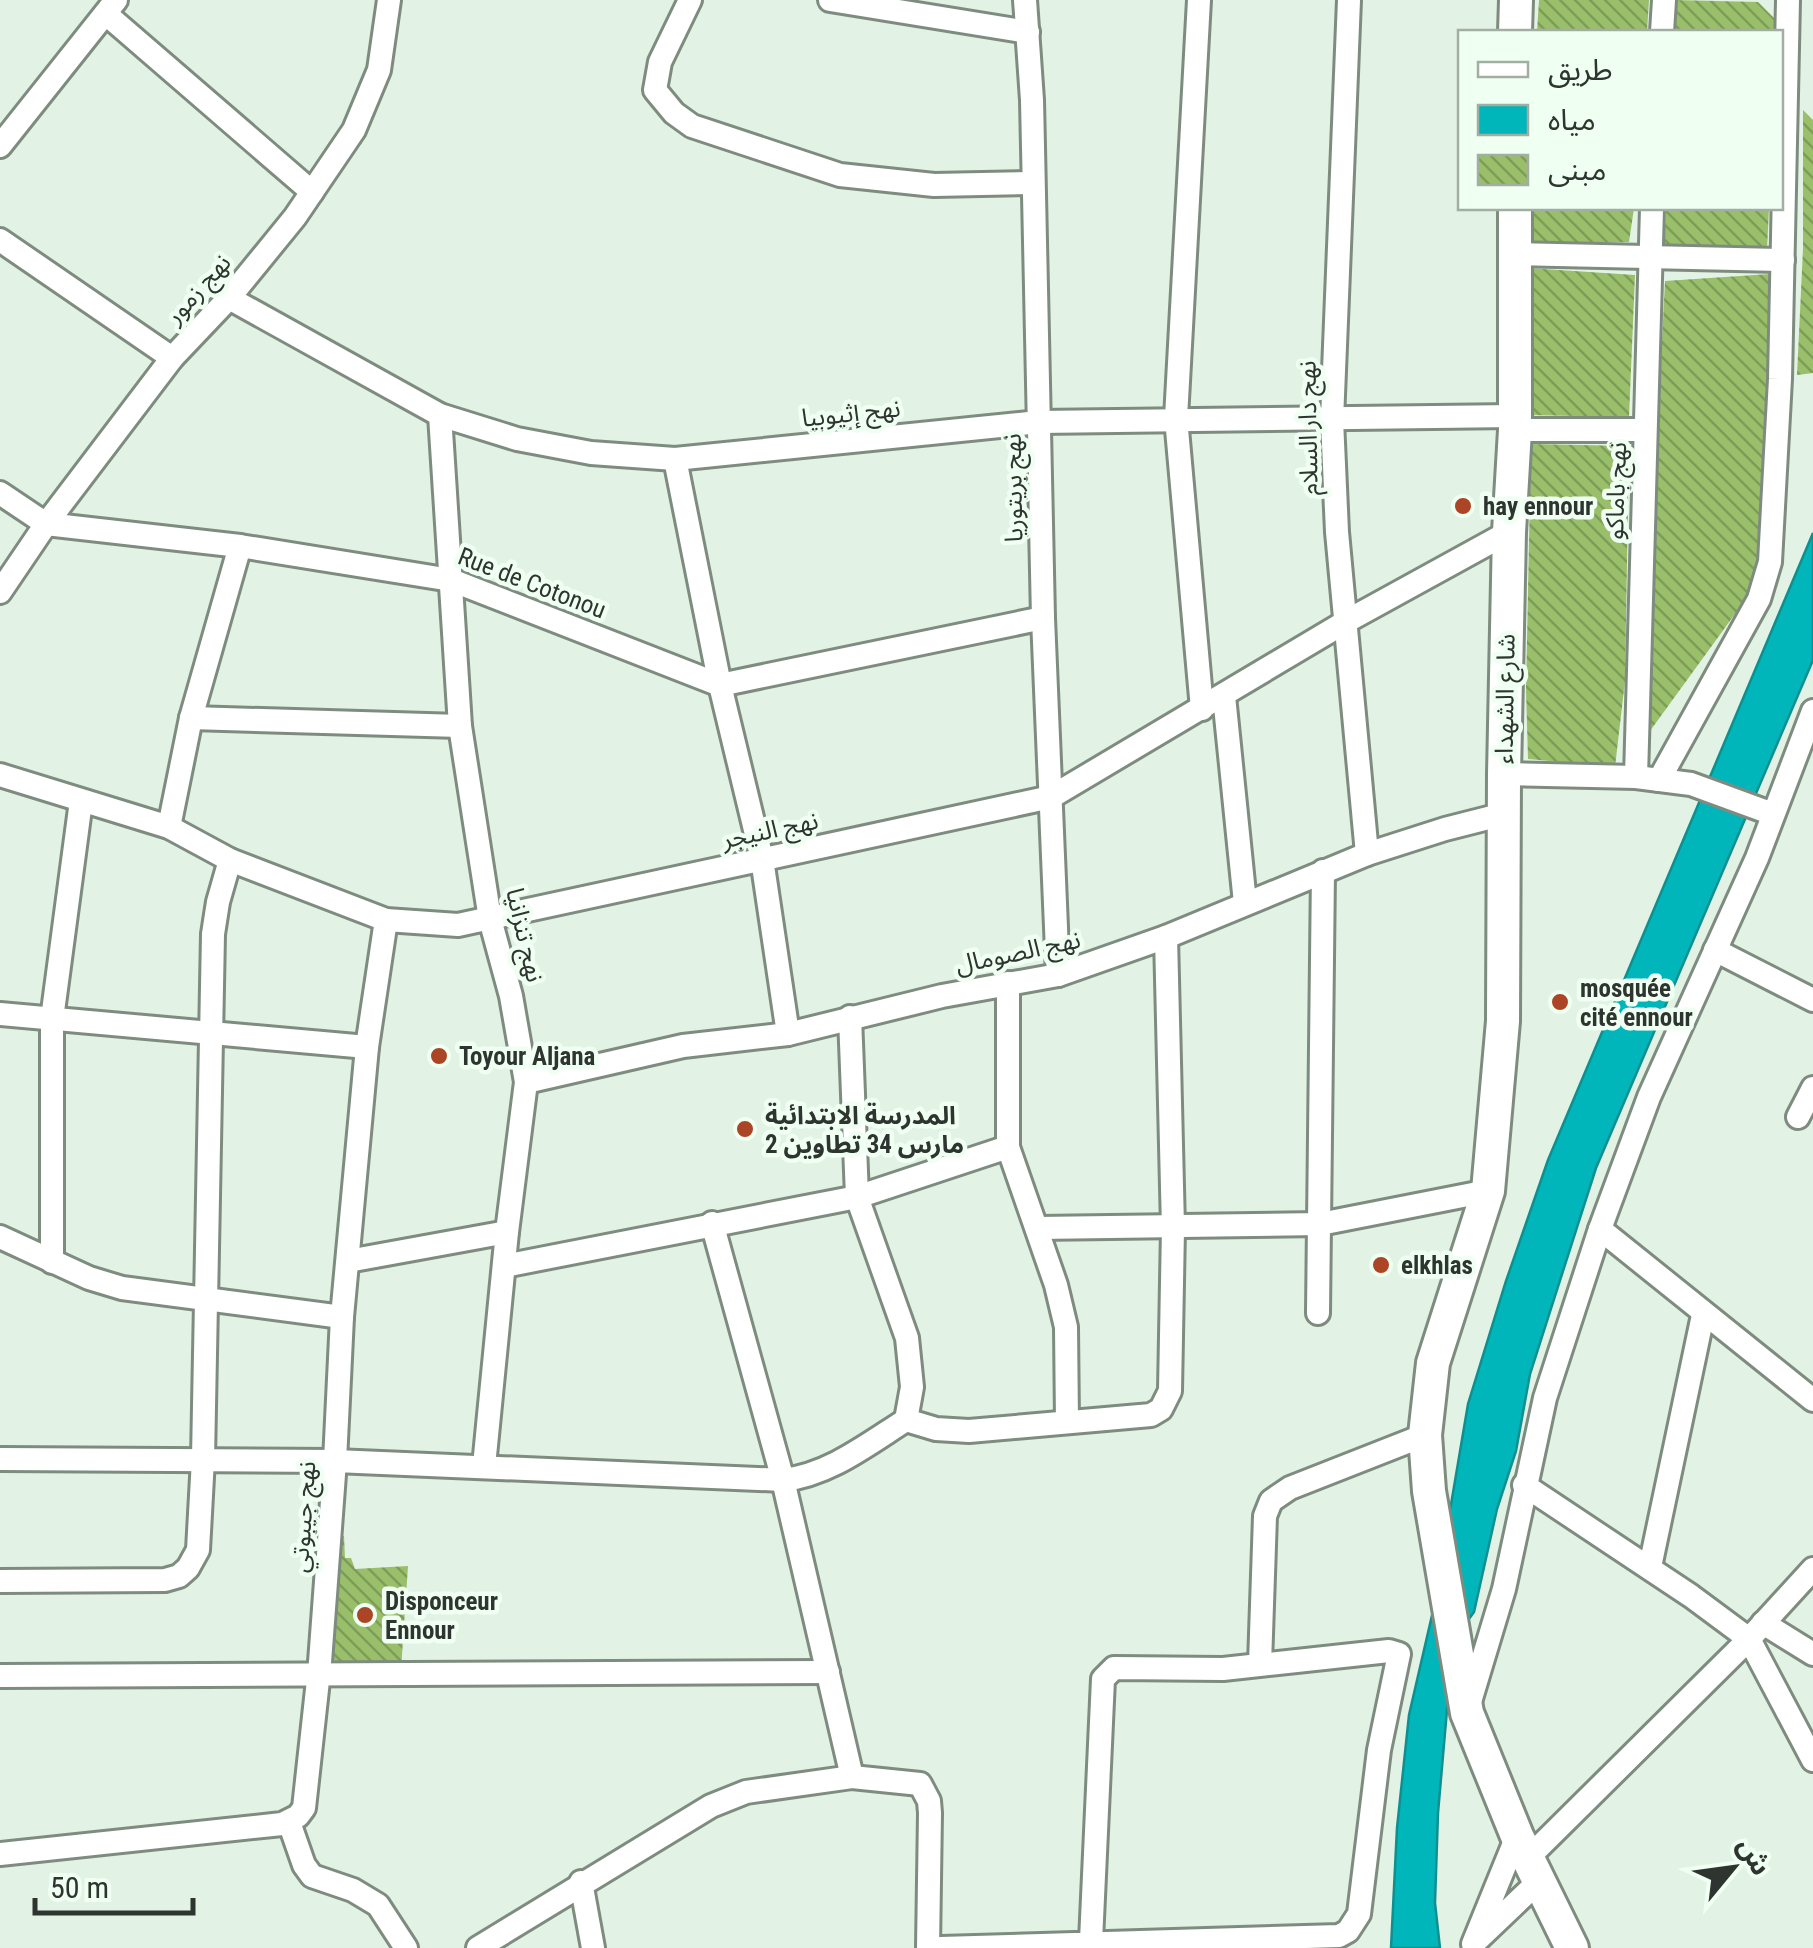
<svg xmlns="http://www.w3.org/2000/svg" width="1813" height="1948" font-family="'Roboto Condensed','Noto Sans Arabic',sans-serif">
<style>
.water{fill:#00b6ba;stroke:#0e8f90;stroke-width:2.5}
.building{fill:url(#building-back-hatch)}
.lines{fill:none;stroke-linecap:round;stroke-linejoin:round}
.street-casing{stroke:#7e8c80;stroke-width:28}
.secondary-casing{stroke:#7e8c80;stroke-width:38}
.street{stroke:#fff;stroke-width:22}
.secondary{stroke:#fff;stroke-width:32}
.poi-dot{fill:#ac4426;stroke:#effff2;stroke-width:4}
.labels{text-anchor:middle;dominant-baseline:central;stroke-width:9;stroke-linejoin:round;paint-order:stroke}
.street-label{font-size:25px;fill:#2e342f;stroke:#effff2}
.poi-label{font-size:25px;font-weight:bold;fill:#2e342f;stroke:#effff2;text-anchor:start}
</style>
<defs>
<pattern id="building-back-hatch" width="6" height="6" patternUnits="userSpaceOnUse" patternTransform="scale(2.5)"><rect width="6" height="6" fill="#99bf6a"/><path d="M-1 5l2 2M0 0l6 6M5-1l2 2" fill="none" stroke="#7d9c58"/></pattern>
</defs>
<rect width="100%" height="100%" fill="#e2f2e5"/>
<path class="water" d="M1813,533v127l-217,508 -66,206 -14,77 -19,58 -23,103 -21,29 -15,172 -3,90 5,45h-49l6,-120 12,-113 24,-104 35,-207 38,-123 42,-121z"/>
<g class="building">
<path d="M1539,0h110l-2,32h-110z"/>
<path d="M1674,0l84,2 18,18v12h-104z"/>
<path d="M1803,110l10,10v253l-16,2 6,-126z"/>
<path d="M1534,208h100l-5,34 -98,2z"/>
<path d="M1666,208h103l-2,42 -103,-4z"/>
<path d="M1528,268l107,7 -6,142 -105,-2z"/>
<path d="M1770,274l6,105 -14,106 -6,100 -114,157 23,-461z"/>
<path d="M1531,444l98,2 -4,235 -10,86 -87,-8 -2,-69z"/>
<path d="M333,1535l11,1 1,22h6l4,11 53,-3 -7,104 -71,-6z"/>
</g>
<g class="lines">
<g class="street-casing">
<g id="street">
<path d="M690,0l-30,62 -5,28 19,23 18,13 148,49 94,10 99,-2"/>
<path d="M830,0l198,32"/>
<path d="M1025,0l7,100 11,518 15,357"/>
<path d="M1199,0l-23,418 26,291"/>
<path d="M1349,0l-17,420 5,112 30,322"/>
<path d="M106,14l206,178"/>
<path d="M1662,32l2,-32"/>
<path d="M0,146l116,-146"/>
<path d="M0,240l172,118"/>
<path d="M1515,254l268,6"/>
<path d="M229,298l211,117 77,24 74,14 84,6 364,-37 476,-6"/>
<path d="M440,415l20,311 30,193 21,77 15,86 -19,150 -23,234"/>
<path d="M1515,430h130"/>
<path d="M675,459l45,226 42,174 26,175"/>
<path d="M0,493l46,31 194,22 211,34 269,105 323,-67"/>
<path d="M0,592l46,-68 126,-166 57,-60 66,-81 59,-87 25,-60 10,-70"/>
<path d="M1224,696l21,207"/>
<path d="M191,718l269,8"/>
<path d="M1504,774l132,3 55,7 82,30"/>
<path d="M0,775l169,52 61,33 156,60 72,5 593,-128 296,-176 162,-89"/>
<path d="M1636,777l16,-569"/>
<path d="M1659,780l100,-181 11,-37 10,-183 8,-379"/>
<path d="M169,827l22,-109 49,-172"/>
<path d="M1715,950l98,50"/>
<path d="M1008,983v164l48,138 10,42 1,95"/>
<path d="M0,1014l367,33"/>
<path d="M850,1017l7,180 50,141 5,49 -6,33 30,9 33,2 182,-16 10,-6 9,-18 3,-163 -7,-291"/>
<path d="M526,1082l157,-36 105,-12 154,-38 116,-21 108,-38 201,-83 78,-25 59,-15"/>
<path d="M1798,1117l15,-29"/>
<path d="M712,1223l71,257 69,297"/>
<path d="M1038,1228l282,-4 168,-33"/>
<path d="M1600,1229l213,171"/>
<path d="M0,1237l89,41 33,10 220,29"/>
<path d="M348,1261l159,-29"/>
<path d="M52,1262v-243l29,-218"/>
<path d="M504,1266l353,-69 151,-50"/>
<path d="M1318,1313l5,-442"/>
<path d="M0,1459l335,2 448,19c46,-5 85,-36 123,-60"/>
<path d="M1524,1485l167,111 58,43 64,121"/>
<path d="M1650,1567l53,-252"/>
<path d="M0,1581l165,-1 14,-4 9,-8 10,-18 5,-91 10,-525 5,-32 12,-42"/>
<path d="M1763,1623l50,31"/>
<path d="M1260,1664l5,-148 6,-15 19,-13 135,-53"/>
<path d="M0,1676l828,-4"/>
<path d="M1469,1705l35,-116 41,-191 55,-169 49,-132 108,-239 56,-147"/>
<path d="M289,1822l15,43 8,11 41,14 25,15 28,43"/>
<path d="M1517,1836l-44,108 65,-62"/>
<path d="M0,1854l282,-30 16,-8 6,-8 16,-146 15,-201 7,-144 25,-270 19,-127"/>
<path d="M1528,1858l221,-219 64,-70"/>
<path d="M581,1882l12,66"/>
<path d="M478,1948l233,-142 35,-14 106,-15 68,7 9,17 1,12 -2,135"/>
<path d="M941,1948l398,-12 9,-5 11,-17 20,-164 20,-96 -10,-3 -166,18 -109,-1 -11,11 -12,262"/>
</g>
</g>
<g class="secondary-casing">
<g id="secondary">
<path d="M1515,32l1,-32"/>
<path d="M1515,208v222l-6,102 -5,242 -1,247 -15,170 -55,172 -8,72 4,56 38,222 50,123 55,112"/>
</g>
</g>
<use href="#street" class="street"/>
<use href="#secondary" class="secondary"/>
</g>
<g class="poi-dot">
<circle cx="1463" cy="506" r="10"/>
<circle cx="1560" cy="1002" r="10"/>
<circle cx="439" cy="1056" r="10"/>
<circle cx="745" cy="1129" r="10"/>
<circle cx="1381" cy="1265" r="10"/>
<circle cx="365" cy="1615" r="10"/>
</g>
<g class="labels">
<g class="street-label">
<text transform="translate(198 289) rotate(-48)">نهج زمور</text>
<text transform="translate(851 413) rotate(-6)">نهج إثيوبيا</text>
<text transform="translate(1308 428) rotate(-91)">نهج دار السلام</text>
<text transform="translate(1013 488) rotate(-91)">نهج بريتوريا</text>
<text transform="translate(1616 491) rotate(-88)">نهج باماكو</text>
<text transform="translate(532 583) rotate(21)">Rue de Cotonou</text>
<text transform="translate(1505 699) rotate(-89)">شارع الشهداء</text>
<text transform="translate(770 830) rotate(-12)">نهج النيجر</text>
<text transform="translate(525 935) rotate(77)">نهج تنزانيا</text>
<text transform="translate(1018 952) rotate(-12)">نهج الصومال</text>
<text transform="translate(303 1517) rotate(-86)">نهج جيبوتي</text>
</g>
<g class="poi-label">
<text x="1483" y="506">hay ennour</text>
<text x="1580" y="988">mosquée<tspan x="1580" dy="29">cité ennour</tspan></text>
<text x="459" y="1056">Toyour Aljana</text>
<text x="765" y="1115">المدرسة الابتدائية<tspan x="765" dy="29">2 مارس 34 تطاوين</tspan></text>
<text x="1401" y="1265">elkhlas</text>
<text x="385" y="1601">Disponceur<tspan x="385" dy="29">Ennour</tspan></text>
</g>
</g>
<rect x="1458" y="30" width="325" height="180" fill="#effff2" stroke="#a2aea4" stroke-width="2.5"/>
<rect x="1478" y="62" width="50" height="15" fill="#ffffff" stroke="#a2aea4" stroke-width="2.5"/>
<text x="1548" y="80" font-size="30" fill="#2e342f">طريق</text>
<rect x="1478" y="105" width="50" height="30" fill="#00b6ba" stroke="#a2aea4" stroke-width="2.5"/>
<text x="1548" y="130" font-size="30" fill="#2e342f">مياه</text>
<rect x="1478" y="155" width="50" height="30" fill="url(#building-back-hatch)" stroke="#a2aea4" stroke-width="2.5"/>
<text x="1548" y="180" font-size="30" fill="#2e342f">مبنى</text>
<g transform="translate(1733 1868) rotate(61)" stroke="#effff2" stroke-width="8" paint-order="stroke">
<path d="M0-8L18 38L0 25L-18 38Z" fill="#2e342f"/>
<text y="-15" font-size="28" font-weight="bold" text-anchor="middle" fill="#2e342f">ش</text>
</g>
<path d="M35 1898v15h158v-15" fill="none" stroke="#2e342f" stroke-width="5"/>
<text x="50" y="1898" font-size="30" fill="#2e342f" stroke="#effff2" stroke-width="8" paint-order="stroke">50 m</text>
</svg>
